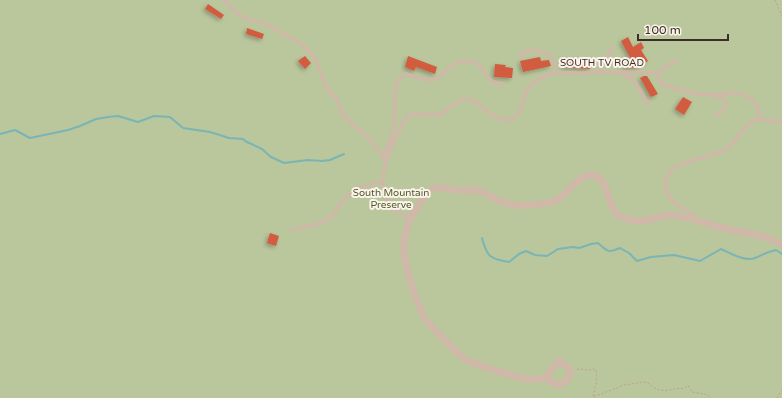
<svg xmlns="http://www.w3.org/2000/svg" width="782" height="398" font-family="'Varela Round',sans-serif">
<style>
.green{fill:#bac69c}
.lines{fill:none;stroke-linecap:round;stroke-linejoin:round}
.stream{stroke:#7ab5b5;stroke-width:2}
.building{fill:#d25b3f;filter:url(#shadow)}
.path{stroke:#bba292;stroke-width:1;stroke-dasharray:2 2;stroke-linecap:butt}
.service{stroke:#cfb8a8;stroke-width:3.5}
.minor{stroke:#cfb8a8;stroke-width:7}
.labels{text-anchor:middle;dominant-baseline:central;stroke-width:4;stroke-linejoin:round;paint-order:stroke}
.street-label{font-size:10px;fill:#3b2e29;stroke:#fcf3eb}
.park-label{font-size:10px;fill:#4c5c2a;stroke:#fcf3eb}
</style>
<defs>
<filter id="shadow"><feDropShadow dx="-2" dy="2" stdDeviation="2" flood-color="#0004"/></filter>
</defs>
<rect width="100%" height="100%" fill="#f5e9de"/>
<rect class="green" x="0" y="0" width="782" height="398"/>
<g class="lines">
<g class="stream">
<path d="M0,134l15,-4 15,8 38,-8 12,-4 16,-7 12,-2 10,-1 20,6 16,-6 16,1 13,11 27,4 19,6 14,1 2,2 17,8 9,8 13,6 24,-3 14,1 8,-1 14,-6"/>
<path d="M482,238c5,19 8,21 27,24l10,-8 7,-3 9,4 12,1 11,-7 15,-2 6,1 12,-4 7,-1c10,9 10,10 22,5l9,5 8,8 14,-4 23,-2 26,6 21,-12c9,4 24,13 34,9 8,-3 11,-6 21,-8l6,4"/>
</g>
</g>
<g class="building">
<path d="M208,4l16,11 -3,4 -16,-10z"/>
<path d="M247,28l17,6 -2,5 -16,-5z"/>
<path d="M628,37l5,10 8,-5 3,6 -3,2 7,11 -11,6 -7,1 -9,-1 11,-6 -11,-20z"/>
<path d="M305,56l6,7 -6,6 -7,-8z"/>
<path d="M408,56l29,11 -2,7 -19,-7 -2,4 -9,-4z"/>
<path d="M540,57l1,4 8,-1 2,6 -28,6 -3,-11z"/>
<path d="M563,58l16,1v2l11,2v6l-27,-2z"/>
<path d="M495,64l11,1 -1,2 8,1 -1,10 -18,-1z"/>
<path d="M644,76h3l11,18 -7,3 -11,-19z"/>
<path d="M683,97l9,5 -8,13 -9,-6z"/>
<path d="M270,233l9,3 -3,10 -9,-3z"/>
</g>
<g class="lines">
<g class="path">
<path d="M775,0l2,4 5,12"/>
<path d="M577,369l14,1 3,-1 2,1 1,9 -4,18 31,-12 20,-3c5,1 6,2 9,5 7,5 17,4 24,1l3,1 9,-3 3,6 13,2 7,4"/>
<path d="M777,398l5,-8"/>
</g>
<g class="service">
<path d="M224,0l10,11 5,4 15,6 13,3 37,22 12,14 10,27 12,14 5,13 10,11 15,12 15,19 3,7"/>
<path d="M522,57l-1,-4c4,-3 8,-2 13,-2 15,0 22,6 21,22"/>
<path d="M599,71l13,-23"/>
<path d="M621,72l14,10 13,22"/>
<path d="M656,73l21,-13"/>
<path d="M715,116l10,-7 1,-5 -1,-3 -10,-6"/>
<path d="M759,119l23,3"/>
<path d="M383,156c9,-14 12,-33 12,-49 0,-7 -1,-15 1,-22 2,-5 5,-9 10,-11 8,2 17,6 25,6 12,0 17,-19 34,-19 19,0 17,13 28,21 3,1 7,1 9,2"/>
<path d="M410,219c-7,-3 -14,-7 -18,-12 -22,-27 1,-62 13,-88 14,-11 21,-1 35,-5 11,-3 17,-19 31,-14 13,5 23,22 38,20 13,-2 12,-21 18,-30 3,-5 9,-9 14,-12 12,-7 25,-5 38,-5 26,-1 51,-2 77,0l6,11c15,5 30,10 46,11 17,1 29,-8 44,5 6,6 8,10 7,19 -17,4 -20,21 -33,30 -17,12 -68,9 -60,42 4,16 26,17 30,29"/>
<path d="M291,230c13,-4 29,-4 39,-13 6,-5 9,-11 13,-17 10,-13 24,-15 39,-18"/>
</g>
<g class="minor">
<path d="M557,362h4l9,7c1,9 -5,15 -13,16l-12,-7z"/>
<path d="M545,378c-15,4 -25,0 -40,-5 -13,-4 -29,-7 -41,-15 -7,-4 -12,-10 -17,-16 -7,-7 -15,-14 -21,-22 -6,-10 -10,-21 -13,-31 -10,-29 -15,-51 2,-78 5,-8 10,-19 20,-23 6,-2 13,1 20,2 8,1 16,-1 24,1 7,2 14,7 21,10 10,4 23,5 33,4 8,-1 17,-1 24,-5 12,-6 19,-25 35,-25 16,1 16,29 24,38 5,5 13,7 19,8 13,2 23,-6 36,-6 19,1 38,10 56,14 19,5 39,5 55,16"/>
</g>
</g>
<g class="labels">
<g class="street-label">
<text x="602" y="63">SOUTH TV ROAD</text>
</g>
<g class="park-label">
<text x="391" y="193">South Mountain<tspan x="391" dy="12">Preserve</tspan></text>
</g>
</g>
<path d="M638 34v6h90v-6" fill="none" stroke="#3b2e29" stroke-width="2"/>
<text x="644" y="34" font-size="12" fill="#3b2e29" stroke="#fcf3eb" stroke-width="3" paint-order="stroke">100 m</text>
</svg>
